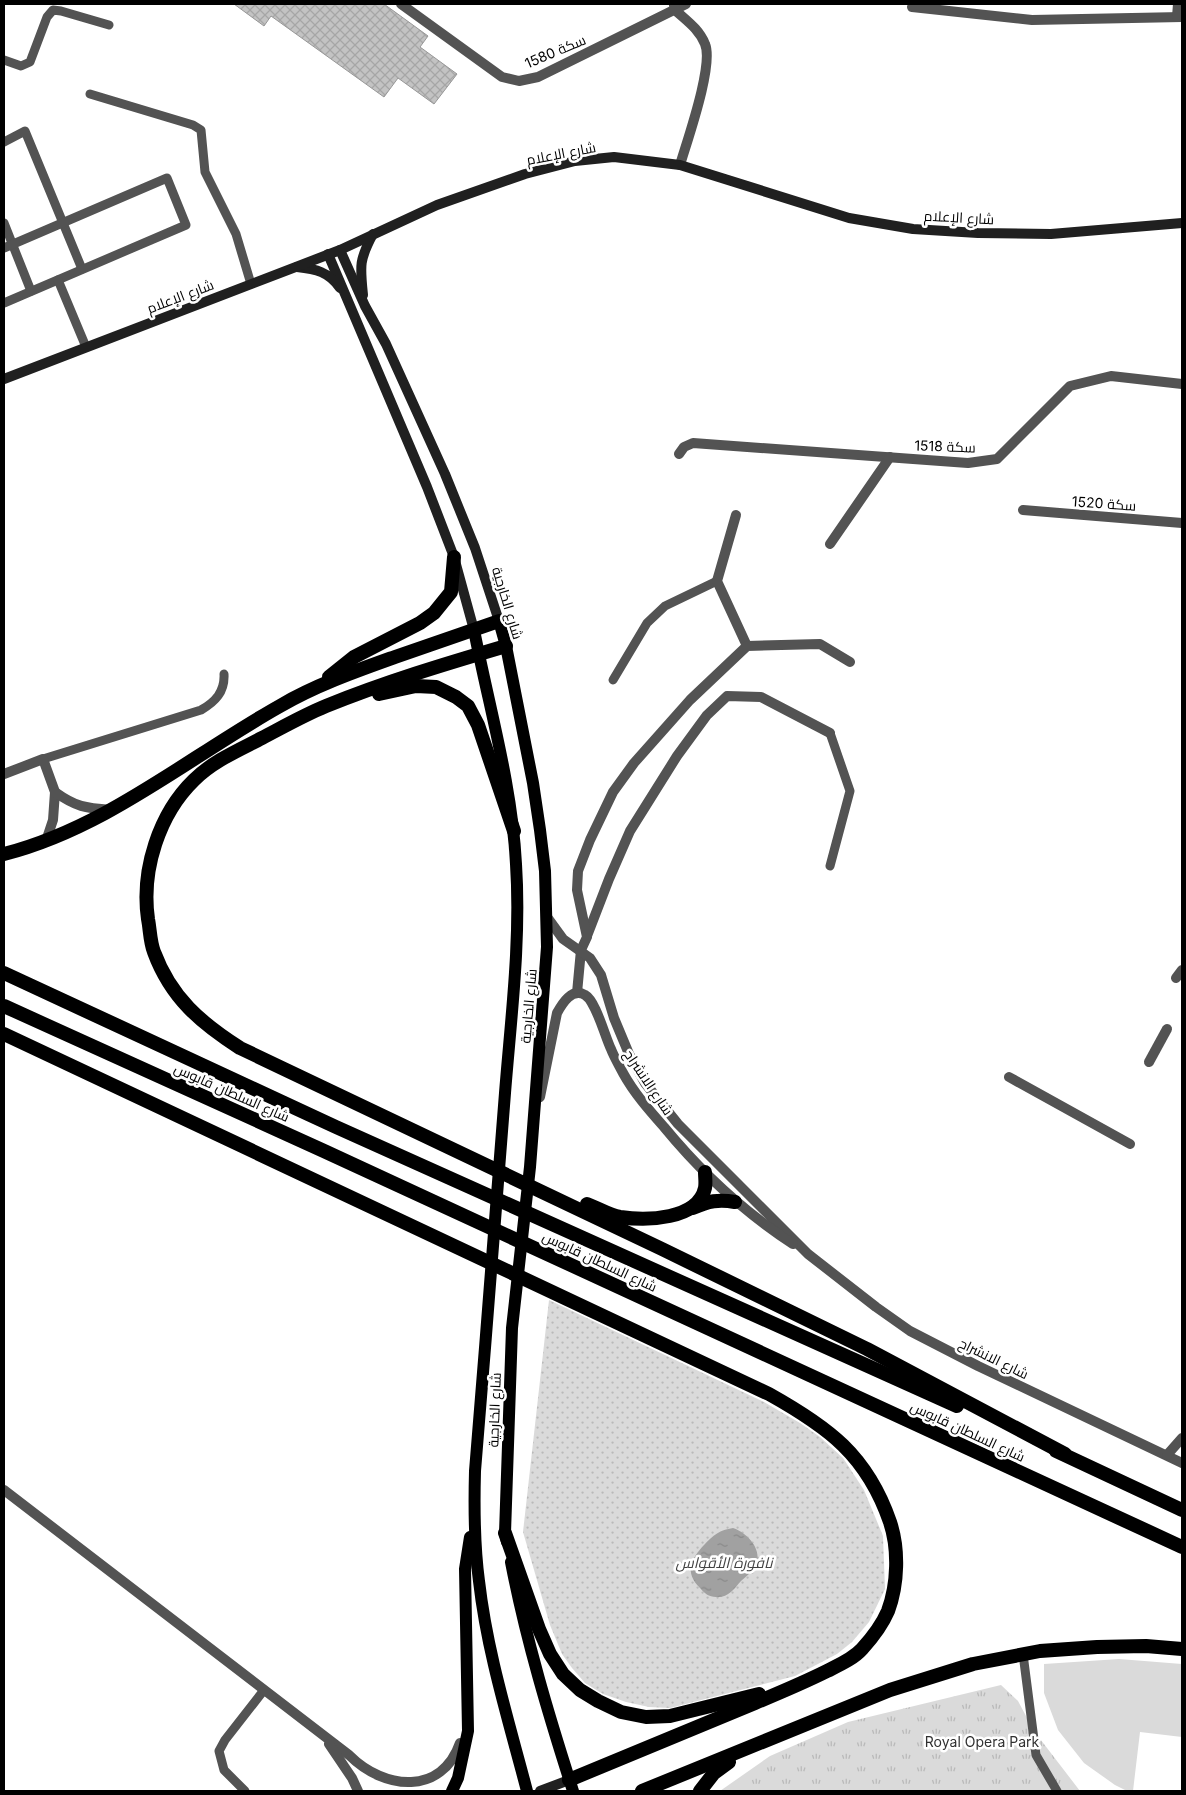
<svg xmlns="http://www.w3.org/2000/svg" width="1186" height="1795" font-family="Inter,Cairo,sans-serif">
<style>
.grass{fill:url(#grass-dots)}
.park{fill:url(#park-tufts)}
.garden{fill:#dadada}
.water{fill:url(#water-ripples)}
.building{fill:url(#building-cross-hatch);stroke:#979797}
.lines{fill:none;stroke-linecap:round;stroke-linejoin:round}
.service{stroke:#535353;stroke-width:9}
.minor{stroke:#535353;stroke-width:10}
.tertiary{stroke:#535353;stroke-width:10}
.secondary{stroke:#202020;stroke-width:10}
.primary{stroke:#000;stroke-width:12}
.trunk{stroke:#000;stroke-width:14}
.labels{text-anchor:middle;dominant-baseline:central;stroke-width:5;stroke-linejoin:round;paint-order:stroke}
.street-label{font-size:14px;fill:#000;stroke:#fff}
.park-label{font-size:14px;fill:#313131;stroke:#fff}
.water-label{font-size:15px;font-style:italic;fill:#424242;stroke:#fff}
</style>
<defs>
<pattern id="grass-dots" width="8" height="8" patternUnits="userSpaceOnUse" patternTransform="scale(1.25)"><rect width="8" height="8" fill="#dadada"/><path d="M2 2h.1M6 6h.1" fill="none" stroke="#b9b9b9" stroke-width="1.8" stroke-linecap="round"/></pattern>
<pattern id="park-tufts" width="24" height="20" patternUnits="userSpaceOnUse" patternTransform="scale(1.25)"><rect width="24" height="20" fill="#dadada"/><path d="M3 7l-1-3M5 7V3M7 7l1-3M15 17l-1-3M17 17v-4M19 17l1-3" fill="none" stroke="#b9b9b9"/></pattern>
<pattern id="water-ripples" width="26" height="14" patternUnits="userSpaceOnUse" patternTransform="scale(1.25)"><rect width="26" height="14" fill="#a1a1a1"/><path d="M2 4q2-2 4 0t4 0M15 11q2-2 4 0t4 0" fill="none" stroke="#898989"/></pattern>
<pattern id="building-cross-hatch" width="8" height="8" patternUnits="userSpaceOnUse" patternTransform="scale(1.25)"><rect width="8" height="8" fill="#c3c3c3"/><path d="M0 0l8 8M0 8l8-8" fill="none" stroke="#a6a6a6"/></pattern>
</defs>
<rect width="100%" height="100%" fill="#fff"/>
<path class="grass" d="M549,1300l215,102 36,21 20,14 23,21 21,32 19,46 2,53 -16,33 -17,20 -15,12 -42,22 -125,32 -21,-1 -23,-5 -23,-8 -18,-11 -13,-15 -10,-14 -12,-29 -27,-93z"/>
<path class="park" d="M1001,1685l17,16 16,30 46,60h-360l50,-35 78,-34z"/>
<path class="garden" d="M1119,1659l63,5v73l-42,-5 -7,59h-6l-12,-6 -31,-22 -26,-33 -14,-37v-29z"/>
<path class="water" d="M733,1528c15,5 31,23 22,39 -4,5 -9,10 -14,14 -7,8 -13,17 -25,16 -7,0 -12,-4 -16,-9 -16,-16 -9,-29 4,-43 9,-10 16,-15 29,-17z"/>
<path class="building" d="M234,4h150l44,32 -8,11 37,27 -23,30 -36,-26 -14,19 -113,-81 -7,10z"/>
<g class="lines">
<g class="service">
<path d="M4,60l17,6 9,-4 17,-45 6,-7 8,1 48,14"/>
<path d="M90,94l103,31 8,5 4,42 31,62 15,50"/>
<path d="M4,142l21,-11 57,138"/>
<path d="M4,223l27,68"/>
<path d="M4,248l163,-70 19,47 -182,78"/>
<path d="M58,280l28,67"/>
<path d="M613,680l34,-57 18,-17 52,-25"/>
<path d="M830,733l20,58 -20,75"/>
<path d="M43,759l158,-49c14,-8 24,-18 23,-36"/>
<path d="M1023,1654l13,101 21,36"/>
<path d="M245,1791l-21,-21 -5,-19 6,-11 39,-50"/>
</g>
<g class="minor">
<path d="M401,4l101,73 17,4 19,-4 148,-73"/>
<path d="M674,5l1,5c12,11 24,19 30,34 9,21 -18,97 -25,121"/>
<path d="M912,7l120,13 150,-3"/>
<path d="M1177,17l1,-13"/>
<path d="M679,454l5,-7 9,-4 275,20 29,-4 73,-73 41,-10 71,8"/>
<path d="M1023,510l159,13"/>
<path d="M736,515l-19,66 30,65"/>
<path d="M830,544l60,-87"/>
<path d="M587,936l22,-57 21,-48 47,-75 30,-41 20,-19 34,1 69,36"/>
<path d="M1176,978l6,-8"/>
<path d="M577,993l4,-43 6,-13 -10,-47 1,-19 12,-31 23,-48 21,-29 56,-63 57,-54 73,-2 30,18"/>
<path d="M1149,1062l18,-33"/>
<path d="M1009,1077l121,67"/>
<path d="M4,1490l345,265c36,36 93,40 111,-12"/>
<path d="M329,1744l23,34 6,13"/>
</g>
<g class="tertiary">
<path d="M4,774l39,-15 12,33 -2,28 -7,21"/>
<path d="M55,792c21,15 30,16 56,18"/>
<path d="M547,917l16,22 27,19 11,17 13,43 15,36 16,29 33,41 130,130 68,53 34,24 68,35 204,97"/>
<path d="M540,1097l17,-84c5,-9 15,-26 28,-18 11,6 20,42 26,54 3,8 8,16 12,24 11,20 26,37 41,54 37,45 80,85 129,117"/>
<path d="M1167,1455l15,-17"/>
</g>
<g class="secondary">
<path d="M340,250l25,56 21,38 59,130 30,74 24,73"/>
<path d="M328,254l99,233 27,70 20,73"/>
<path d="M297,267c19,2 32,5 43,21"/>
<path d="M363,295c-3,-29 -4,-35 10,-61"/>
<path d="M4,379l336,-129 97,-45 88,-31 50,-13 39,-4 66,8 169,53 64,11 65,4 73,1 131,-11"/>
<path d="M540,1791l29,-11"/>
</g>
<g class="primary">
<path d="M499,621l7,25 27,137 7,47 5,41 2,76 -17,220 -18,161 -7,205 2,9"/>
<path d="M474,630c15,77 38,155 42,234 5,76 -5,153 -11,229 -9,126 -20,252 -30,378 -1,37 -1,73 4,110 8,71 30,141 48,210"/>
<path d="M511,1562c15,78 38,154 62,229"/>
<path d="M452,1791l6,-13 10,-47 -3,-162 5,-32"/>
</g>
<g class="trunk">
<path d="M506,646c-61,18 -121,36 -180,60 -22,9 -43,21 -64,32 -23,12 -49,23 -68,42 -35,34 -53,90 -46,139 2,10 2,23 6,33 17,46 47,71 86,96l422,201 205,100 198,105"/>
<path d="M329,677l25,-20 66,-34 14,-10 17,-21 3,-35"/>
<path d="M379,694l37,-8 20,1 20,10 12,9 10,19 36,106"/>
<path d="M4,854c102,-26 185,-97 276,-148 36,-21 76,-35 115,-49 35,-12 69,-24 104,-36"/>
<path d="M4,973l332,154 621,279"/>
<path d="M4,1006l320,145 858,396"/>
<path d="M4,1034l765,360c59,33 98,61 121,128 9,27 8,62 -2,89 -6,14 -16,27 -26,38 -9,10 -23,16 -35,22 -24,12 -48,22 -72,32 -62,26 -124,51 -186,77"/>
<path d="M587,1204c11,4 22,11 33,13 26,4 78,3 85,-29 1,-5 0,-11 0,-16"/>
<path d="M693,1208c15,-7 26,-9 42,-6"/>
<path d="M1056,1451l126,59"/>
<path d="M505,1533l34,96 11,25 13,20 17,16 18,11 23,11 25,5 24,-1 89,-22"/>
<path d="M642,1791l248,-101 83,-26 67,-13 57,-4 49,-1 36,3"/>
<path d="M700,1791l14,-18 15,-11"/>
</g>
</g>
<g class="labels">
<g class="street-label">
<text transform="translate(555 51) rotate(-23)">سكة 1580</text>
<text transform="translate(561 153) rotate(-11)">شارع الإعلام</text>
<text transform="translate(959 217) rotate(3)">شارع الإعلام</text>
<text transform="translate(180 296) rotate(-21)">شارع الإعلام</text>
<text transform="translate(945 446) rotate(2)">سكة 1518</text>
<text transform="translate(1104 503) rotate(4)">سكة 1520</text>
<text transform="translate(508 603) rotate(73)">شارع الخارجية</text>
<text transform="translate(528 1006) rotate(-85)">شارع الخارجية</text>
<text transform="translate(649 1082) rotate(56)">شارع الانشراح</text>
<text transform="translate(232 1092) rotate(24)">شارع السلطان قابوس</text>
<text transform="translate(600 1261) rotate(25)">شارع السلطان قابوس</text>
<text transform="translate(994 1358) rotate(26)">شارع الانشراح</text>
<text transform="translate(494 1410) rotate(-88)">شارع الخارجية</text>
<text transform="translate(968 1431) rotate(25)">شارع السلطان قابوس</text>
</g>
<g class="park-label">
<text x="982" y="1741">Royal Opera Park</text>
</g>
<g class="water-label">
<text x="724" y="1562">نافورة الأقواس</text>
</g>
</g>
<rect width="1186" height="1795" fill="none" stroke="#000000" stroke-width="10"/>
</svg>
